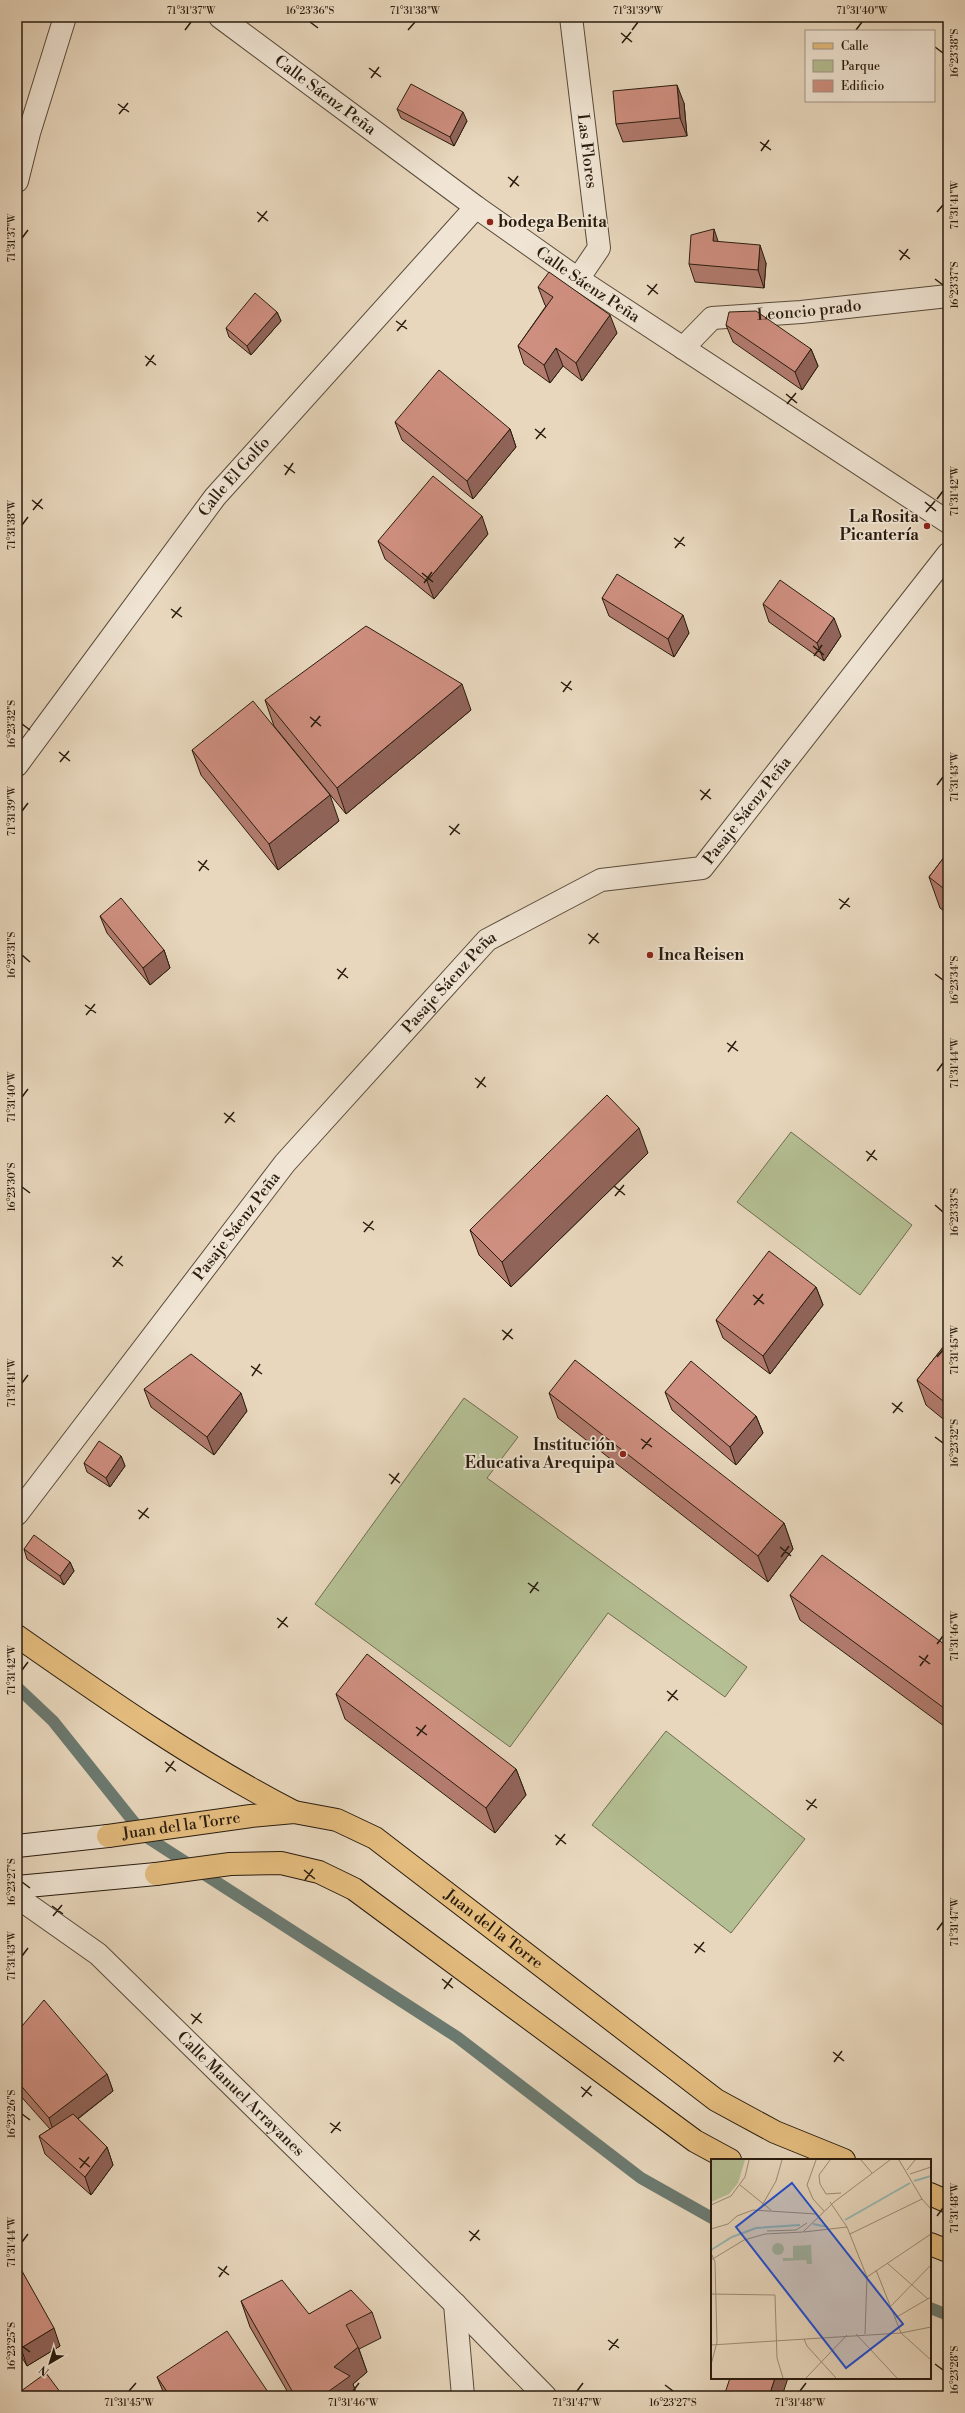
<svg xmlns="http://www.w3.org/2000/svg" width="965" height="2413" font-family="'Libre Bodoni',serif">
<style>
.green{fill:#b4bf93;stroke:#6e6e50}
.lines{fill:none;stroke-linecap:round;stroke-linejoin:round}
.stream{stroke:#6b7a71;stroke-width:12}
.service-casing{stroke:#594b3a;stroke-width:24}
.minor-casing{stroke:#594b3a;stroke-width:24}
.secondary-casing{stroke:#291c0e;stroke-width:24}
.primary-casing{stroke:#291c0e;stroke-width:24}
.service{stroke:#f0e5d4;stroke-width:22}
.minor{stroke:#f0e5d4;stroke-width:22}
.secondary{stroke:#f0e5d4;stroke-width:22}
.primary{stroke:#e4bc7e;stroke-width:22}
.wall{fill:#b27b6e;stroke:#291c0e}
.shaded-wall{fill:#91645a;stroke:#291c0e}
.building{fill:#cf8f80;stroke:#291c0e}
.ticks{fill:none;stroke:#291c0e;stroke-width:1.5}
.poi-dot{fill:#8f2418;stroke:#f0e5d4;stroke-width:1.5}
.labels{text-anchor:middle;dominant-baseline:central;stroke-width:3.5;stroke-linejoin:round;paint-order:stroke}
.street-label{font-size:16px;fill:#291c0e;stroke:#f0e5d4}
.poi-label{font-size:16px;font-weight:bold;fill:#291c0e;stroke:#f0e5d4;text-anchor:start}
.inset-river{fill:none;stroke:#97b9b3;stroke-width:2}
.inset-road{fill:none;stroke:#9c8c77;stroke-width:1}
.view{fill:#1d4ed8;fill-opacity:0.15;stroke:#1d4ed8;stroke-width:2}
.inset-edge{fill:none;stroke:#291c0e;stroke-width:2}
.neatline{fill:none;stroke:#291c0e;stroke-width:1.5}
.ticks-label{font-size:10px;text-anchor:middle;fill:#291c0e}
</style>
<rect width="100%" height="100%" fill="#e8d7bd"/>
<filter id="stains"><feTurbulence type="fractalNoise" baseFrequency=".005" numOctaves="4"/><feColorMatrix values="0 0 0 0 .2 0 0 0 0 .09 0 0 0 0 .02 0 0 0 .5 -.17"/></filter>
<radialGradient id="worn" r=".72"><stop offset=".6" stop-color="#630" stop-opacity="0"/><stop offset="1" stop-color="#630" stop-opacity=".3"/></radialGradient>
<g class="green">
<path d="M791,1132l121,93 -52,70 -123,-93z"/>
<path d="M464,1398l54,39 -31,41 260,189 -22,30 -117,-84 -98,134 -195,-143z"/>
<path d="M666,1731l139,108 -74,94 -139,-108z"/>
</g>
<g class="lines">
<g class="stream">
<path d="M17,1687l36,34 92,115 312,201 184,141 71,40"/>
<path d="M930,2308l18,7"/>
</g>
<g class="service-casing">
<g id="service">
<path id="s1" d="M17,1514l268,-351 202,-223 114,-60 101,-12 246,-314"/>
</g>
</g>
<g class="minor-casing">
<g id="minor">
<path id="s2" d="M220,17l256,190 102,72 370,243"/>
<path id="s3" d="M571,17l28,231 -21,31"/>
<path d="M17,181l12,-48 36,-116"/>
<path id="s4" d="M683,348l29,-30 89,-6 147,-16"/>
<path id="s5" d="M17,765l198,-268 261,-290"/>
<path id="s6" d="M17,1897l81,57 357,350 90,92"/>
<path d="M455,2304l8,92"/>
</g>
</g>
<g class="secondary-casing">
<g id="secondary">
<path d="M17,1846l91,-10"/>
<path d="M17,1887l139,-13"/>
</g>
</g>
<g class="primary-casing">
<g id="primary">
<path d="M17,1636c90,63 180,126 277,176"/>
<path id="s7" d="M108,1836l143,-20 43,-4 43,8 38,18 341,262 59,32 69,28"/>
<path d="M156,1874l74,-10 51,-1 38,9 35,17 341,252 35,19"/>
<path d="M930,2194l18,8"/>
<path d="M930,2244l18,7"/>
</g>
</g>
<use href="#service" class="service"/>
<use href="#minor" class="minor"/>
<use href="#secondary" class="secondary"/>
<use href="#primary" class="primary"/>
</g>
<g class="wall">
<path d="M684,103l3,33 -64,6 -7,-18z"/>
<path d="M397,109l70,12 -13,25 -53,-28z"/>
<path d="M718,242l48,21 -2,25 -69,-6 -6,-18z"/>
<path d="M538,287l79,46 -35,48 -19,-15 -13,17 -26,-19 -6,-18 28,-40 -1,-1z"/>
<path d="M277,312l4,9 -30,34 -22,-18 -3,-9z"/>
<path d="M726,325l85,24 7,17 -16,24 -69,-48z"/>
<path d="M395,422l115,7 6,18 -43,52 -71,-59z"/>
<path d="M488,534l-54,65 -49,-40 -7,-18z"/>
<path d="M602,598l87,35 -15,24 -65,-41z"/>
<path d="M763,604l78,32 -17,25 -55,-39z"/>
<path d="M265,700l206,10 -125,104 -72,-88z"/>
<path d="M192,750l147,71 -61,49 -77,-95z"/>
<path d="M948,852v62l-8,-6 -11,-31z"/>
<path d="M100,916l64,34 6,18 -20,17 -43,-52z"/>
<path d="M648,1153l-137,134 -32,-32 -9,-25z"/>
<path d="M816,1287l7,18 -53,69 -47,-36 -7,-18z"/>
<path d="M948,1341v82l-22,-18 -9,-25z"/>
<path d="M144,1389l103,22 -33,44 -63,-48z"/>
<path d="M665,1392l91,24 7,17 -27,32 -64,-55z"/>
<path d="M549,1393l235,130 9,26 -25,33 -210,-164z"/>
<path d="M121,1456l4,10 -15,21 -23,-15 -3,-9z"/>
<path d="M24,1549l46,13 4,9 -10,14 -37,-26z"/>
<path d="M790,1595l158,52v82l-148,-109z"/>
<path d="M336,1694l180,75 10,26 -31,38 -150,-114z"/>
<path d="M17,2032l90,42 6,17 -35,28 29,28 6,18 -22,30 -46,-41 -6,-18 11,-7 -33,-37z"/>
<path d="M17,2264l43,82 -33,20 -10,-17z"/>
<path d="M241,2301l68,13 63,-2 9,26 -22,11 8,23 -14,12 4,12h-67l-40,-69z"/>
<path d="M157,2377l113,19h-105z"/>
</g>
<g class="shaded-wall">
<path d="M677,85l7,18 3,33 -7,-18z"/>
<path d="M463,112l4,9 -13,25 -4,-9z"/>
<path d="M714,229l6,18 -7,-6z"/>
<path d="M760,245l6,18 -2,25 -6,-18z"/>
<path d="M277,312l4,9 -30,34 -4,-9z"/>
<path d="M610,315l7,18 -35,48 -6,-18z"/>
<path d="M556,348l7,18 -13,17 -6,-18z"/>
<path d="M811,349l7,17 -16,24 -7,-18z"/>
<path d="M510,429l6,18 -43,52 -6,-18z"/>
<path d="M482,516l6,18 -54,65 -7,-18z"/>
<path d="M683,615l6,18 -15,24 -6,-18z"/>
<path d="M834,618l7,18 -17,25 -7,-18z"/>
<path d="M462,684l9,26 -125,104 -9,-26z"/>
<path d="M330,795l9,26 -61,49 -9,-26z"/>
<path d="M164,950l6,18 -20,17 -7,-17z"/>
<path d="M639,1128l9,25 -137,134 -9,-25z"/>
<path d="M816,1287l7,18 -53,69 -7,-18z"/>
<path d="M241,1393l6,18 -33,44 -7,-18z"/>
<path d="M756,1416l7,17 -27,32 -6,-18z"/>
<path d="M121,1456l4,10 -15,21 -4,-9z"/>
<path d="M784,1523l9,26 -25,33 -10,-26z"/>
<path d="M70,1562l4,9 -10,14 -4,-9z"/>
<path d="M516,1769l10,26 -31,38 -9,-25z"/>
<path d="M107,2074l6,17 -58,45 -6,-18z"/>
<path d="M107,2147l6,18 -22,30 -6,-18z"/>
<path d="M54,2328l6,18 -33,20 -6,-18z"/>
<path d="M358,2347l9,25 -14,12 4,12h-35l12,-29z"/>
<path d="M775,2378h13l-6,18h-13z"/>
<path d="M268,2392l2,4h-7z"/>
</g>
<g class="building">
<path d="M411,84l52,28 -13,25 -53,-28z"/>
<path d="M677,85l3,33 -64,6 -3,-33z"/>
<path d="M714,229l-1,12 47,4 -2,25 -69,-6 2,-29z"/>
<path d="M549,272l61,43 -34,48 -20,-15 -12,17 -26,-19 35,-49 -15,-10z"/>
<path d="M255,293l22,19 -30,34 -21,-18z"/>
<path d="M756,311l55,38 -16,23 -69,-47 3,-13z"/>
<path d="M439,370l71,59 -43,52 -72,-59z"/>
<path d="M433,476l49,40 -55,65 -49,-40z"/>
<path d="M617,574l66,41 -15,24 -66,-41z"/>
<path d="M780,580l54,38 -17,25 -54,-39z"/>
<path d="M366,626l96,58 -125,104 -72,-88z"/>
<path d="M253,701l77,94 -61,49 -77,-94z"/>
<path d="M948,852v40l-19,-15z"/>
<path d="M121,898l43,52 -21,18 -43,-52z"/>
<path d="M607,1095l32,33 -137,134 -32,-32z"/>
<path d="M769,1251l47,36 -53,69 -47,-36z"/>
<path d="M948,1341v64l-31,-25z"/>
<path d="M191,1354l50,39 -34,44 -63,-48z"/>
<path d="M575,1360l209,163 -26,33 -209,-163z"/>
<path d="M691,1361l65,55 -26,31 -65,-55z"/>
<path d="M99,1441l22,15 -15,22 -22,-15z"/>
<path d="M34,1535l36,27 -10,14 -36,-27z"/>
<path d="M822,1555l126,92v64l-158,-116z"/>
<path d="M367,1654l149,115 -30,39 -150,-114z"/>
<path d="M44,2000l63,74 -58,44 -32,-37v-49z"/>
<path d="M73,2114l34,33 -22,30 -46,-41z"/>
<path d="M17,2264h1l36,64 -33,20 -4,-6z"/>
<path d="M282,2280l27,34 42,-24 21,22 -26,13 12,22 -24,20 16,9 -28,20h-27l-54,-95z"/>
<path d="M227,2331l41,61 -5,4h-93l-13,-19z"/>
<path d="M46,2373l17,23h-46v-2z"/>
<path d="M730,2378h45l-6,18h-45z"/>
</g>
<path class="ticks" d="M310,22l8,6M185,30l6,-8M408,30l7,-8M632,30l6,-8M856,30l6,-8M621,33l11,9M622,43l9,-11M935,47l8,6M369,68l12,9M371,78l8,-11M118,104l11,8M119,114l9,-11M760,142l11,8M761,151l8,-11M508,177l11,9M510,187l8,-11M257,212l11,9M937,212l6,-7M258,222l9,-11M22,238l6,-8M899,250l11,9M900,260l8,-11M935,279l8,6M647,285l11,9M648,295l9,-11M396,321l11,8M397,331l9,-11M145,356l11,9M146,366l8,-11M786,394l11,9M787,404l9,-11M535,429l11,9M536,439l9,-11M284,465l11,8M285,475l8,-12M937,499l6,-8M32,500l11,9M925,502l11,9M33,510l9,-11M926,512l9,-11M22,525l6,-8M674,538l11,8M675,548l9,-11M422,573l11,9M424,583l8,-11M171,609l11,8M172,618l9,-11M813,646l11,9M814,656l8,-11M561,682l11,8M563,692l8,-11M310,717l11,9M22,724l8,6M311,727l9,-11M59,752l11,9M60,762l9,-11M937,785l6,-8M700,790l11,9M701,800l9,-11M22,811l6,-8M449,826l11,8M450,835l9,-11M198,861l11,9M199,871l8,-11M839,899l11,8M840,909l9,-11M588,934l11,9M589,944l9,-11M22,955l8,7M337,969l11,9M935,974l8,6M338,979l8,-11M85,1005l11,8M86,1015l9,-11M727,1043l11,8M728,1052l8,-11M937,1071l6,-8M475,1078l11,9M477,1088l8,-11M22,1097l6,-8M224,1113l11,9M225,1123l9,-11M866,1151l11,9M867,1161l8,-11M614,1186l11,9M22,1187l8,6M615,1196l9,-11M935,1205l8,7M363,1222l11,8M364,1232l9,-11M112,1257l11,9M113,1267l9,-11M753,1295l11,9M754,1305l9,-11M502,1330l11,9M503,1340l9,-11M937,1357l6,-7M251,1366l11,8M252,1376l8,-12M22,1383l6,-8M892,1403l11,9M893,1413l9,-11M935,1437l8,6M641,1439l11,8M642,1449l9,-11M389,1474l11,9M391,1484l8,-11M138,1510l11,8M139,1519l9,-11M780,1547l11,9M781,1557l8,-11M528,1583l11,8M530,1593l8,-11M277,1618l11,9M278,1628l9,-11M937,1644l6,-8M919,1656l11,8M920,1666l8,-11M22,1670l6,-8M667,1691l11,9M668,1701l9,-11M416,1727l11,8M417,1736l9,-11M165,1762l11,9M166,1772l8,-11M806,1800l11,8M807,1810l9,-11M555,1835l11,9M556,1845l9,-11M304,1870l11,9M305,1880l8,-11M22,1882l8,6M52,1906l11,8M53,1916l9,-11M937,1930l6,-8M694,1944l11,8M695,1953l9,-11M22,1956l6,-8M442,1979l11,9M444,1989l8,-11M191,2014l11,9M192,2024l9,-11M833,2052l11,9M834,2062l8,-11M581,2087l11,9M582,2097l9,-11M22,2114l8,6M330,2123l11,8M331,2133l9,-11M79,2158l11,9M80,2168l9,-11M937,2216l6,-8M469,2231l11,9M470,2241l9,-11M22,2242l6,-8M218,2267l11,8M219,2277l8,-11M608,2340l11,8M22,2346l8,6M609,2350l9,-11M935,2364l8,6M665,2385l8,6M129,2391l7,-8M353,2391l6,-8M577,2391l6,-8M800,2391l6,-8"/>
<g class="poi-dot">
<circle cx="490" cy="222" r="4"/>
<circle cx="927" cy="526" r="4"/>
<circle cx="650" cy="955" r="4"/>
<circle cx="623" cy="1454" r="4"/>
</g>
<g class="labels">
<g class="street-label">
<text stroke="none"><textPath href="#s2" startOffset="131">Calle Sáenz Peña</textPath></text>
<text stroke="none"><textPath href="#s3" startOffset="135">Las Flores</textPath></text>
<text stroke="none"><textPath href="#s2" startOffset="455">Calle Sáenz Peña</textPath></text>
<text stroke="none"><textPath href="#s4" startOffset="139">Leoncio prado</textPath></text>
<text stroke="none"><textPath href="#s5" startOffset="361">Calle El Golfo</textPath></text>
<text stroke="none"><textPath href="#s1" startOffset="1046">Pasaje Sáenz Peña</textPath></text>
<text stroke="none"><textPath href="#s1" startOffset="686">Pasaje Sáenz Peña</textPath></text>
<text stroke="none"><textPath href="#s1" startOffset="362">Pasaje Sáenz Peña</textPath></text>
<text stroke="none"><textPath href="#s7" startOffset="74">Juan del la Torre</textPath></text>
<text stroke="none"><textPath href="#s7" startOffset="423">Juan del la Torre</textPath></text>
<text stroke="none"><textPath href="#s6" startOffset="299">Calle Manuel Arrayanes</textPath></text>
</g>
<g class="poi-label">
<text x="498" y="222">bodega Benita</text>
<text x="919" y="517" text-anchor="end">La Rosita<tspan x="919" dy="18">Picantería</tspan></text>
<text x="658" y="955">Inca Reisen</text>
<text x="615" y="1445" text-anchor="end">Institución<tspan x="615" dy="18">Educativa Arequipa</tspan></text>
</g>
</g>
<g transform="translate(711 2159)">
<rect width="220" height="220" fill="#e8d7bd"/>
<path d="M0,1h34l-7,23 -9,11 -18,8zM61 90a6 6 0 1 1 12 0a6 6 0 1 1-12 0ZM100,86l1,19h-5l-1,-4 -23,1v-3h10v-12z" fill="#b4bf93"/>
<path class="inset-river" d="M203,22l17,-5M134,61l65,-37M102,65l15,3M0,91l21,-13 24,-9 44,-3"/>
<path class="inset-road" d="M105,1l-9,25 6,14 11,12M119,1l-11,15 1,9 6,10 15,-1M150,1l11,13M188,1l23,39 9,10M196,11l8,-10M199,15l21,-7M29,26l31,25M119,43l17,25 20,50 -2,57M0,46l20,-9 14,-19 4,-17M49,50l16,-28 6,-21M0,70l17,-5 9,-8 16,-6 63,4M56,72l29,-1 11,-7M93,73l43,-5M139,75l72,-35M0,101l33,-20 21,-6 38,-2 31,-30 56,-42M176,104l41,36M165,111l25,63 30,27M156,118l64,-43M0,135l64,1 2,63 6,20M179,148l41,-42M184,159l36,-21M145,175l41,44M93,180l3,7 29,32M0,186l190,-12 30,-6M0,206l6,-23 -2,-80 -3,-7M95,219l41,-43"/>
<path class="view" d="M81,24l111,141 -57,44 -110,-141z"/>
<rect width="220" height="220" class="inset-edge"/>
</g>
<rect width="965" height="2413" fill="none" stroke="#e8d7bd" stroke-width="44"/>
<rect x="805" y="30" width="130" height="72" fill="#f0e5d4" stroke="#a09585"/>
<rect x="813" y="43" width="20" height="6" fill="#e4bc7e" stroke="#a09585"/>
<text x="841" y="50" font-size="12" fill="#291c0e">Calle</text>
<rect x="813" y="60" width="20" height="12" fill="#b4bf93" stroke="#a09585"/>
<text x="841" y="70" font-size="12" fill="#291c0e">Parque</text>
<rect x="813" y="80" width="20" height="12" fill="#cf8f80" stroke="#a09585"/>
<text x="841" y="90" font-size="12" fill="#291c0e">Edificio</text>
<g transform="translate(50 2363) rotate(218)" stroke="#f0e5d4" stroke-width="3" paint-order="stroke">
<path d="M0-3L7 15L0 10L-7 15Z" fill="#291c0e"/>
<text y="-6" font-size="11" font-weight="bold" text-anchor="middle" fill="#291c0e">N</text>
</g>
<rect x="22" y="22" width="921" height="2369" class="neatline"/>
<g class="ticks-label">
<text x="191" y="14">71°31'37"W</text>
<text x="310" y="14">16°23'36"S</text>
<text x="415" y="14">71°31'38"W</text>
<text x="638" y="14">71°31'39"W</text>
<text x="862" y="14">71°31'40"W</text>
<text transform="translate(954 53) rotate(-90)" y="4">16°23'38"S</text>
<text transform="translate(954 205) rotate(-90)" y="4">71°31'41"W</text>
<text transform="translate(11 238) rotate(-90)" y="4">71°31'37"W</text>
<text transform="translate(954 285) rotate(-90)" y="4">16°23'37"S</text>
<text transform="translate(954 491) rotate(-90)" y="4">71°31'42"W</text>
<text transform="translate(11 525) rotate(-90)" y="4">71°31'38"W</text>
<text transform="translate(11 724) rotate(-90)" y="4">16°23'32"S</text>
<text transform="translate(954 777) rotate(-90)" y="4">71°31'43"W</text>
<text transform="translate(11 811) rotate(-90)" y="4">71°31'39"W</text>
<text transform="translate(11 955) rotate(-90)" y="4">16°23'31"S</text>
<text transform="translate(954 980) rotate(-90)" y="4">16°23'34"S</text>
<text transform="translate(954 1063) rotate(-90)" y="4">71°31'44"W</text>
<text transform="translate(11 1097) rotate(-90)" y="4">71°31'40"W</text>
<text transform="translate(11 1187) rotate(-90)" y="4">16°23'30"S</text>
<text transform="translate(954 1212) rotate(-90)" y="4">16°23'33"S</text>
<text transform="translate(954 1350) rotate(-90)" y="4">71°31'45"W</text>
<text transform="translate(11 1383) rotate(-90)" y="4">71°31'41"W</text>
<text transform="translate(954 1443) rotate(-90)" y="4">16°23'32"S</text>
<text transform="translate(954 1636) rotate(-90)" y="4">71°31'46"W</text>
<text transform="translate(11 1670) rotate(-90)" y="4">71°31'42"W</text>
<text transform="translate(11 1882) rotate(-90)" y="4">16°23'27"S</text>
<text transform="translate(954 1922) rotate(-90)" y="4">71°31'47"W</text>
<text transform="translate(11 1956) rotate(-90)" y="4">71°31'43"W</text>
<text transform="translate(11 2114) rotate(-90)" y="4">16°23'26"S</text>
<text transform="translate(954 2208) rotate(-90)" y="4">71°31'48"W</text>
<text transform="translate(11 2242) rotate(-90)" y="4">71°31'44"W</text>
<text transform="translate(11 2346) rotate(-90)" y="4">16°23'25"S</text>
<text transform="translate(954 2370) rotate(-90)" y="4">16°23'28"S</text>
<text x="129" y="2406">71°31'45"W</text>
<text x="353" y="2406">71°31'46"W</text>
<text x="577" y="2406">71°31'47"W</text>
<text x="673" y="2406">16°23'27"S</text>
<text x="800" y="2406">71°31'48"W</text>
</g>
<rect width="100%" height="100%" filter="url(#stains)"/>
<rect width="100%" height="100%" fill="url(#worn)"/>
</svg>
